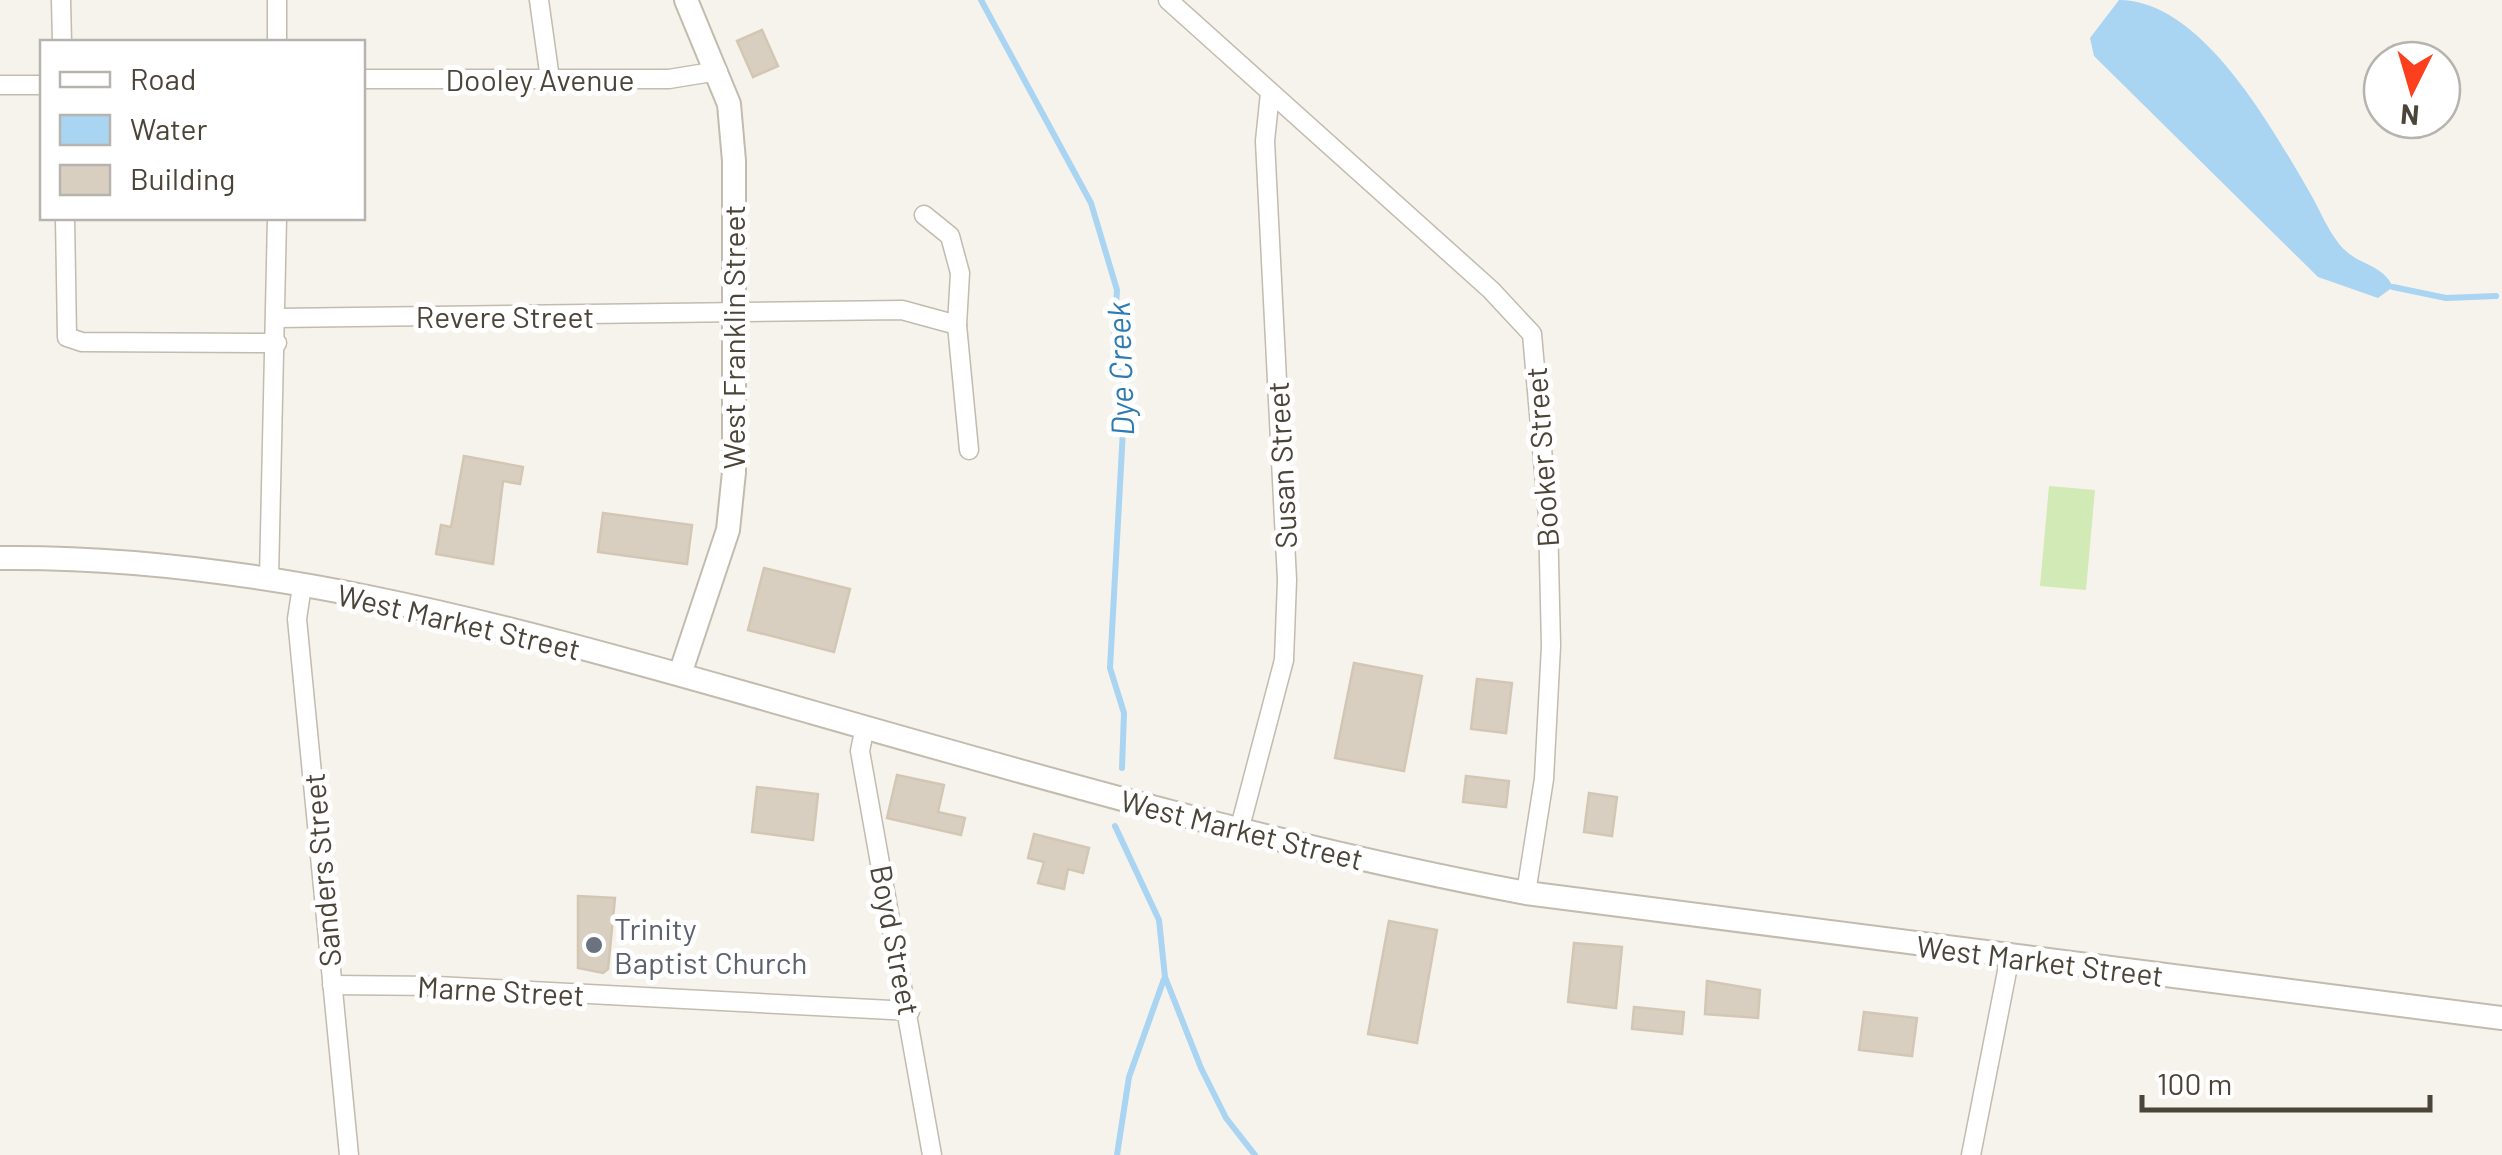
<svg xmlns="http://www.w3.org/2000/svg" width="2502" height="1155" font-family="Barlow,sans-serif">
<style>
.green{fill:#d2eab5}
.water{fill:#a9d4f2}
.lines{fill:none;stroke-linecap:round;stroke-linejoin:round}
.stream{stroke:#a9d4f2;stroke-width:6}
.building{fill:#d8cfc1;stroke:#d3c7b4;stroke-width:2.5}
.minor-casing{stroke:#c2bbae;stroke-width:21}
.tertiary-casing{stroke:#c2bbae;stroke-width:26}
.minor{stroke:#fff;stroke-width:18}
.tertiary{stroke:#fff;stroke-width:22}
.worship-dot{fill:#6b7280;stroke:#fff;stroke-width:4}
.labels{text-anchor:middle;dominant-baseline:central;stroke-width:10;stroke-linejoin:round;paint-order:stroke}
.street-label{font-size:30px;fill:#4b4439;stroke:#fff}
.worship-label{font-size:30px;fill:#5b616d;stroke:#fff;text-anchor:start}
.water-label{font-size:32px;font-style:italic;fill:#2e7ab2;stroke:#fff}
</style>
<rect width="100%" height="100%" fill="#f6f3ec"/>
<path class="green" d="M2049,486l46,4 -9,100 -46,-4z"/>
<path class="water" d="M2119,0c83,0 153,128 191,193 10,17 21,45 36,58 16,15 37,14 47,36l-15,11 -60,-21 -224,-221 -4,-18z"/>
<g class="lines">
<g class="stream">
<path d="M981,0l110,203 26,87 -3,49 11,54 -15,275 14,45 -2,55"/>
<path d="M2393,287l53,11 50,-2"/>
<path d="M1115,826l44,94 6,57 36,91 25,50 29,37"/>
<path d="M1117,1155l12,-78 35,-98"/>
</g>
</g>
<g class="building">
<path d="M762,30l16,36 -25,11 -16,-36z"/>
<path d="M464,456l59,11 -3,17 -17,-3 -10,83 -57,-10 5,-29 10,2z"/>
<path d="M603,513l89,12 -5,39 -89,-12z"/>
<path d="M764,568l86,21 -16,63 -86,-22z"/>
<path d="M1354,663l68,13 -18,95 -69,-13z"/>
<path d="M1477,679l35,4 -6,50 -35,-4z"/>
<path d="M897,775l47,10 -6,27 27,6 -4,17 -74,-17z"/>
<path d="M1466,776l43,5 -3,26 -43,-5z"/>
<path d="M757,787l61,7 -5,46 -61,-8z"/>
<path d="M1589,793l28,4 -5,39 -28,-4z"/>
<path d="M1034,834l55,14 -6,25 -15,-4 -4,20 -26,-6 6,-21 -16,-4z"/>
<path d="M578,896l37,2 -7,71 -5,4 -25,-5z"/>
<path d="M1389,921l48,9 -20,113 -49,-9z"/>
<path d="M1574,943l48,4 -6,61 -48,-6z"/>
<path d="M1707,981l53,9 -2,28 -53,-4z"/>
<path d="M1634,1007l50,5 -2,22 -50,-5z"/>
<path d="M1864,1012l53,6 -5,38 -53,-6z"/>
</g>
<g class="lines">
<g class="minor-casing">
<g id="minor">
<path d="M61,0l1,42"/>
<path d="M277,0v42"/>
<path d="M539,0l11,79"/>
<path d="M1168,0l323,290 41,44 16,183 3,129 -7,133 -18,114"/>
<path d="M362,79h307l49,-8"/>
<path d="M0,85h42"/>
<path d="M924,215l26,21 10,37 -3,52 12,125"/>
<path d="M65,218l2,119 15,5 195,1"/>
<path d="M277,318l625,-8 55,15"/>
<path d="M269,578l8,-360"/>
<path d="M302,586l-5,33 52,536"/>
<path d="M865,726l-5,25 72,404"/>
<path d="M1239,831l45,-171 3,-80 -22,-439 5,-48"/>
<path d="M332,985l105,1 473,25"/>
<path d="M1971,1155l39,-199"/>
</g>
</g>
<g class="tertiary-casing">
<g id="tertiary">
<path d="M0,558c252,-3 500,66 741,134 260,74 519,151 785,201l976,125"/>
<path d="M680,674l48,-144 6,-58v-311l-5,-57 -43,-104"/>
</g>
</g>
<use href="#minor" class="minor"/>
<use href="#tertiary" class="tertiary"/>
</g>
<circle class="worship-dot" cx="594" cy="945" r="10"/>
<g class="labels">
<g class="street-label">
<text x="540" y="79">Dooley Avenue</text>
<text x="505" y="316">Revere Street</text>
<text transform="translate(733 337) rotate(-90)">West Franklin Street</text>
<text transform="translate(1541 457) rotate(-94)">Booker Street</text>
<text transform="translate(1281 465) rotate(-93)">Susan Street</text>
<text transform="translate(459 621) rotate(13)">West Market Street</text>
<text transform="translate(1242 829) rotate(14)">West Market Street</text>
<text transform="translate(321 870) rotate(-95)">Sanders Street</text>
<text transform="translate(896 940) rotate(79)">Boyd Street</text>
<text transform="translate(2040 960) rotate(7)">West Market Street</text>
<text transform="translate(501 990) rotate(3)">Marne Street</text>
</g>
<g class="worship-label">
<text x="614" y="928">Trinity<tspan x="614" dy="34">Baptist Church</tspan></text>
</g>
<g class="water-label">
<text transform="translate(1119 369) rotate(-92)">Dye Creek</text>
</g>
</g>
<rect x="40" y="40" width="325" height="180" fill="#ffffff" stroke="#b7b4b0" stroke-width="2.5"/>
<rect x="60" y="72" width="50" height="15" fill="#ffffff" stroke="#b7b4b0" stroke-width="2.5"/>
<text x="130" y="90" font-size="30" fill="#4b4439">Road</text>
<rect x="60" y="115" width="50" height="30" fill="#a9d4f2" stroke="#b7b4b0" stroke-width="2.5"/>
<text x="130" y="140" font-size="30" fill="#4b4439">Water</text>
<rect x="60" y="165" width="50" height="30" fill="#d8cfc1" stroke="#b7b4b0" stroke-width="2.5"/>
<text x="130" y="190" font-size="30" fill="#4b4439">Building</text>
<g transform="translate(2412 90) rotate(185)"><circle r="48" fill="#ffffff" stroke="#b7b4b0" stroke-width="2.5"/>
<path d="M0-8L18 38L0 25L-18 38Z" fill="#fc3f1d"/>
<text y="-15" font-size="28" font-weight="bold" text-anchor="middle" fill="#4b4439">N</text>
</g>
<path d="M2142 1095v15h288v-15" fill="none" stroke="#4b4439" stroke-width="5"/>
<text x="2157" y="1095" font-size="30" fill="#4b4439" stroke="#ffffff" stroke-width="8" paint-order="stroke">100 m</text>
</svg>
